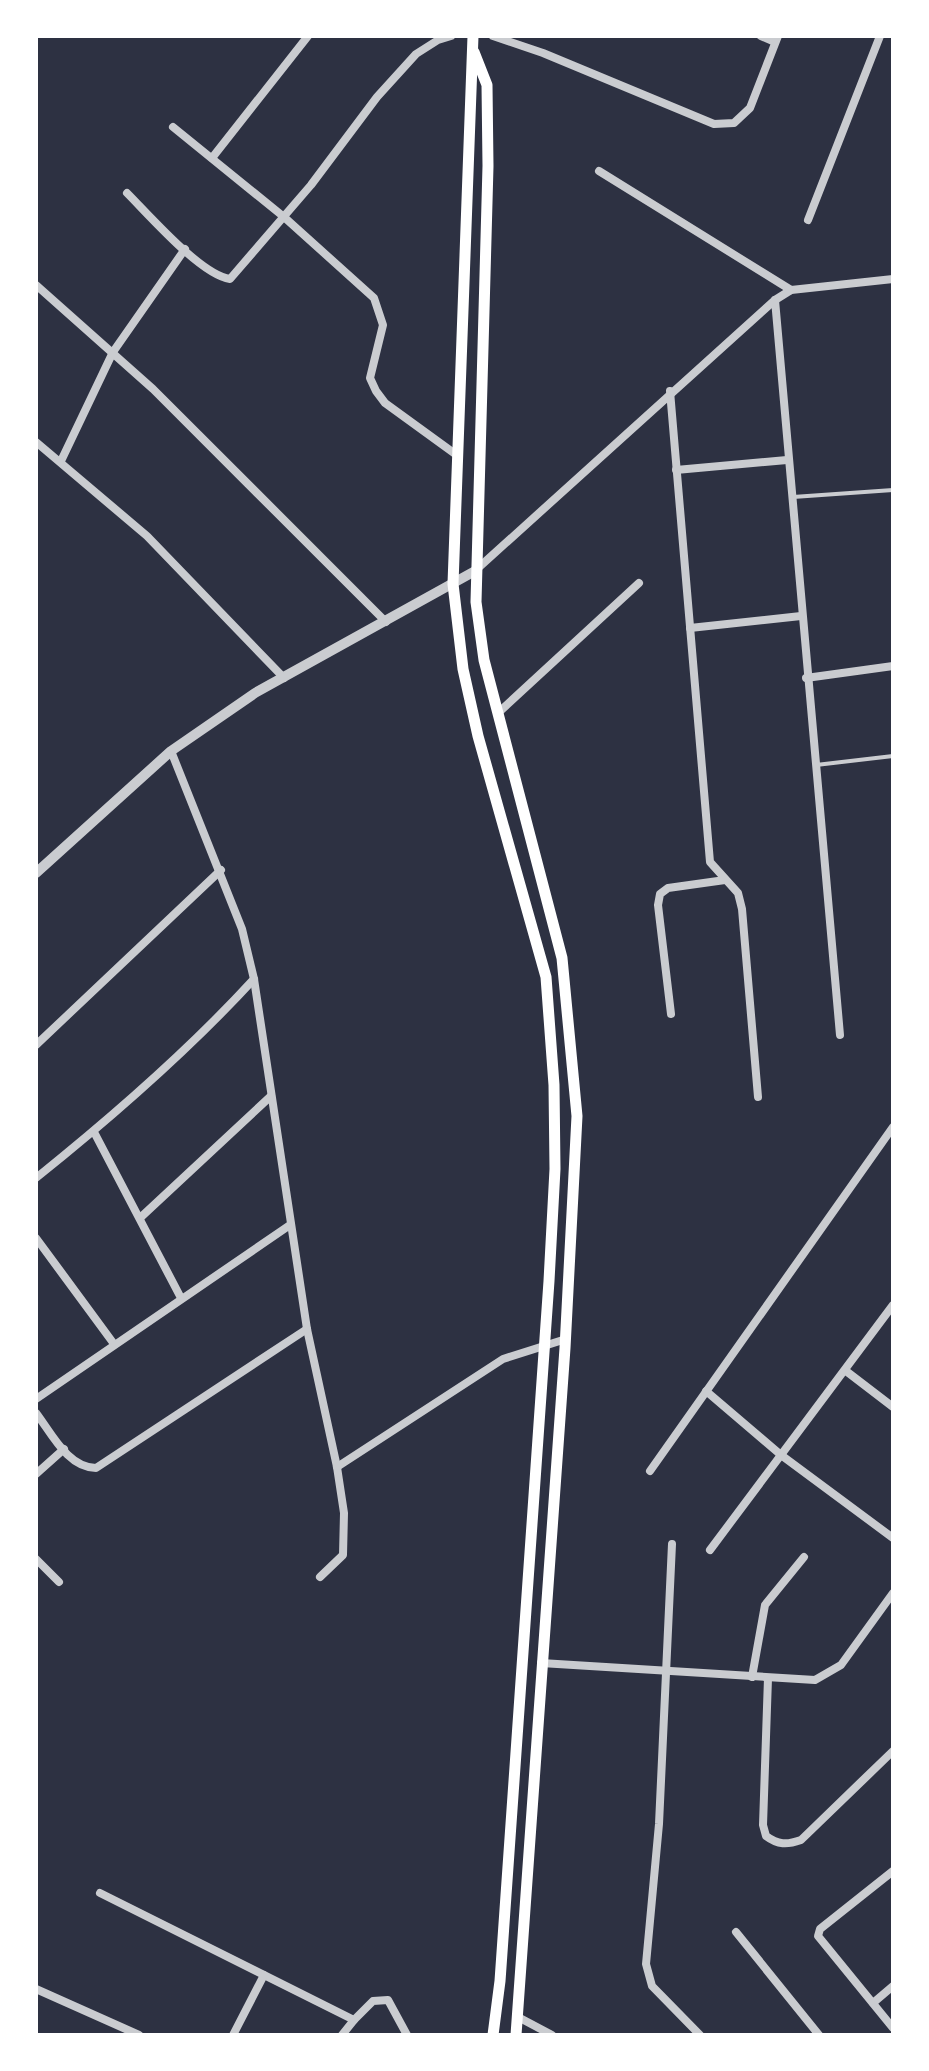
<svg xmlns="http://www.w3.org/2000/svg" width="929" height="2071" font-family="'DM Sans',sans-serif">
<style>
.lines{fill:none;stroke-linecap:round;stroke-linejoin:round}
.service{stroke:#caccd0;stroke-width:4}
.minor{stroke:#caccd0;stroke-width:8}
.tertiary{stroke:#caccd0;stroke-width:10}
.secondary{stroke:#fff;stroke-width:11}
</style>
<rect width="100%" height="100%" fill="#2d3142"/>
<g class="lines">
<g class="service">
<path d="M793,497l100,-7"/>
<path d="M816,765l77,-9"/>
</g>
<g class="minor">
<path d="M493,36l50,17 171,71 20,-1 16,-15 28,-72"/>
<path d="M761,36l14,6"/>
<path d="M173,127l111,90 90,81 9,27 -13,53 6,13 9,12 73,53"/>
<path d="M212,158l96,-122"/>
<path d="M599,171l192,119"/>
<path d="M127,193c22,22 74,82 103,86l81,-94 66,-88 39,-43 22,-14 13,-4"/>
<path d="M808,220l72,-184"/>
<path d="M36,285l117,104 233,233"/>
<path d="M775,300l65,735"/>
<path d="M670,391l40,471 28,31 4,16 16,188"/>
<path d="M36,442l111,94 137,142"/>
<path d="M61,461l52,-109 72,-103"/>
<path d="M676,470l111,-10"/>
<path d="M477,569l298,-269 16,-10 102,-11"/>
<path d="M690,628l111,-12"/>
<path d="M806,678l87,-12"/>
<path d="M498,713l141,-130"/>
<path d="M171,751l71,178 12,50 53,350 30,138 7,46 -1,42 -23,22"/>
<path d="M671,1014l-13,-109 2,-11 8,-6 57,-8"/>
<path d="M36,1045l185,-175"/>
<path d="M94,1132l87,166"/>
<path d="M36,1178c76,-61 152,-127 218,-199"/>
<path d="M140,1218l131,-122"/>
<path d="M36,1238l78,106"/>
<path d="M846,1371l47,36"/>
<path d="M706,1391l75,64 112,83"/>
<path d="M36,1399l254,-174"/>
<path d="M36,1413c16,21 32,55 60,55l211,-139"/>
<path d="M337,1467l166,-108 63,-20"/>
<path d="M650,1471l243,-344"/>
<path d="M36,1474l28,-25"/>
<path d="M672,1544l-13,280 -13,140 6,22 48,49"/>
<path d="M710,1550l183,-245"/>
<path d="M36,1559l23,23"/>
<path d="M541,1663l274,17 26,-15 52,-72"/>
<path d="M752,1677l13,-72 39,-48"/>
<path d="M768,1678l-5,147 3,11c12,9 21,9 35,4l92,-89"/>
<path d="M893,1871l-73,58 -2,7 75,92"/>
<path d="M100,1893l254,127 19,-19 15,-1 19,35"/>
<path d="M736,1932l83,103"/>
<path d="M36,1989l103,46"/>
<path d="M873,2003l20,-17"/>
<path d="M518,2017l34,18"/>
<path d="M233,2035l31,-60"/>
<path d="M342,2035l12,-15"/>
</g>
<path class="tertiary" d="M36,873l135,-122 84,-58 220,-122"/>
<g class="secondary">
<path d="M473,36l-20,548 10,85 15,67 68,241 8,108 1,84 -6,112 -49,700 -7,54"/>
<path d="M474,52l13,33 1,81 -12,436 8,58 78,298 15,158 -12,232 -49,687"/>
</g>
</g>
<rect width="929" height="2071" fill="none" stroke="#ffffff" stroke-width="76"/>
</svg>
